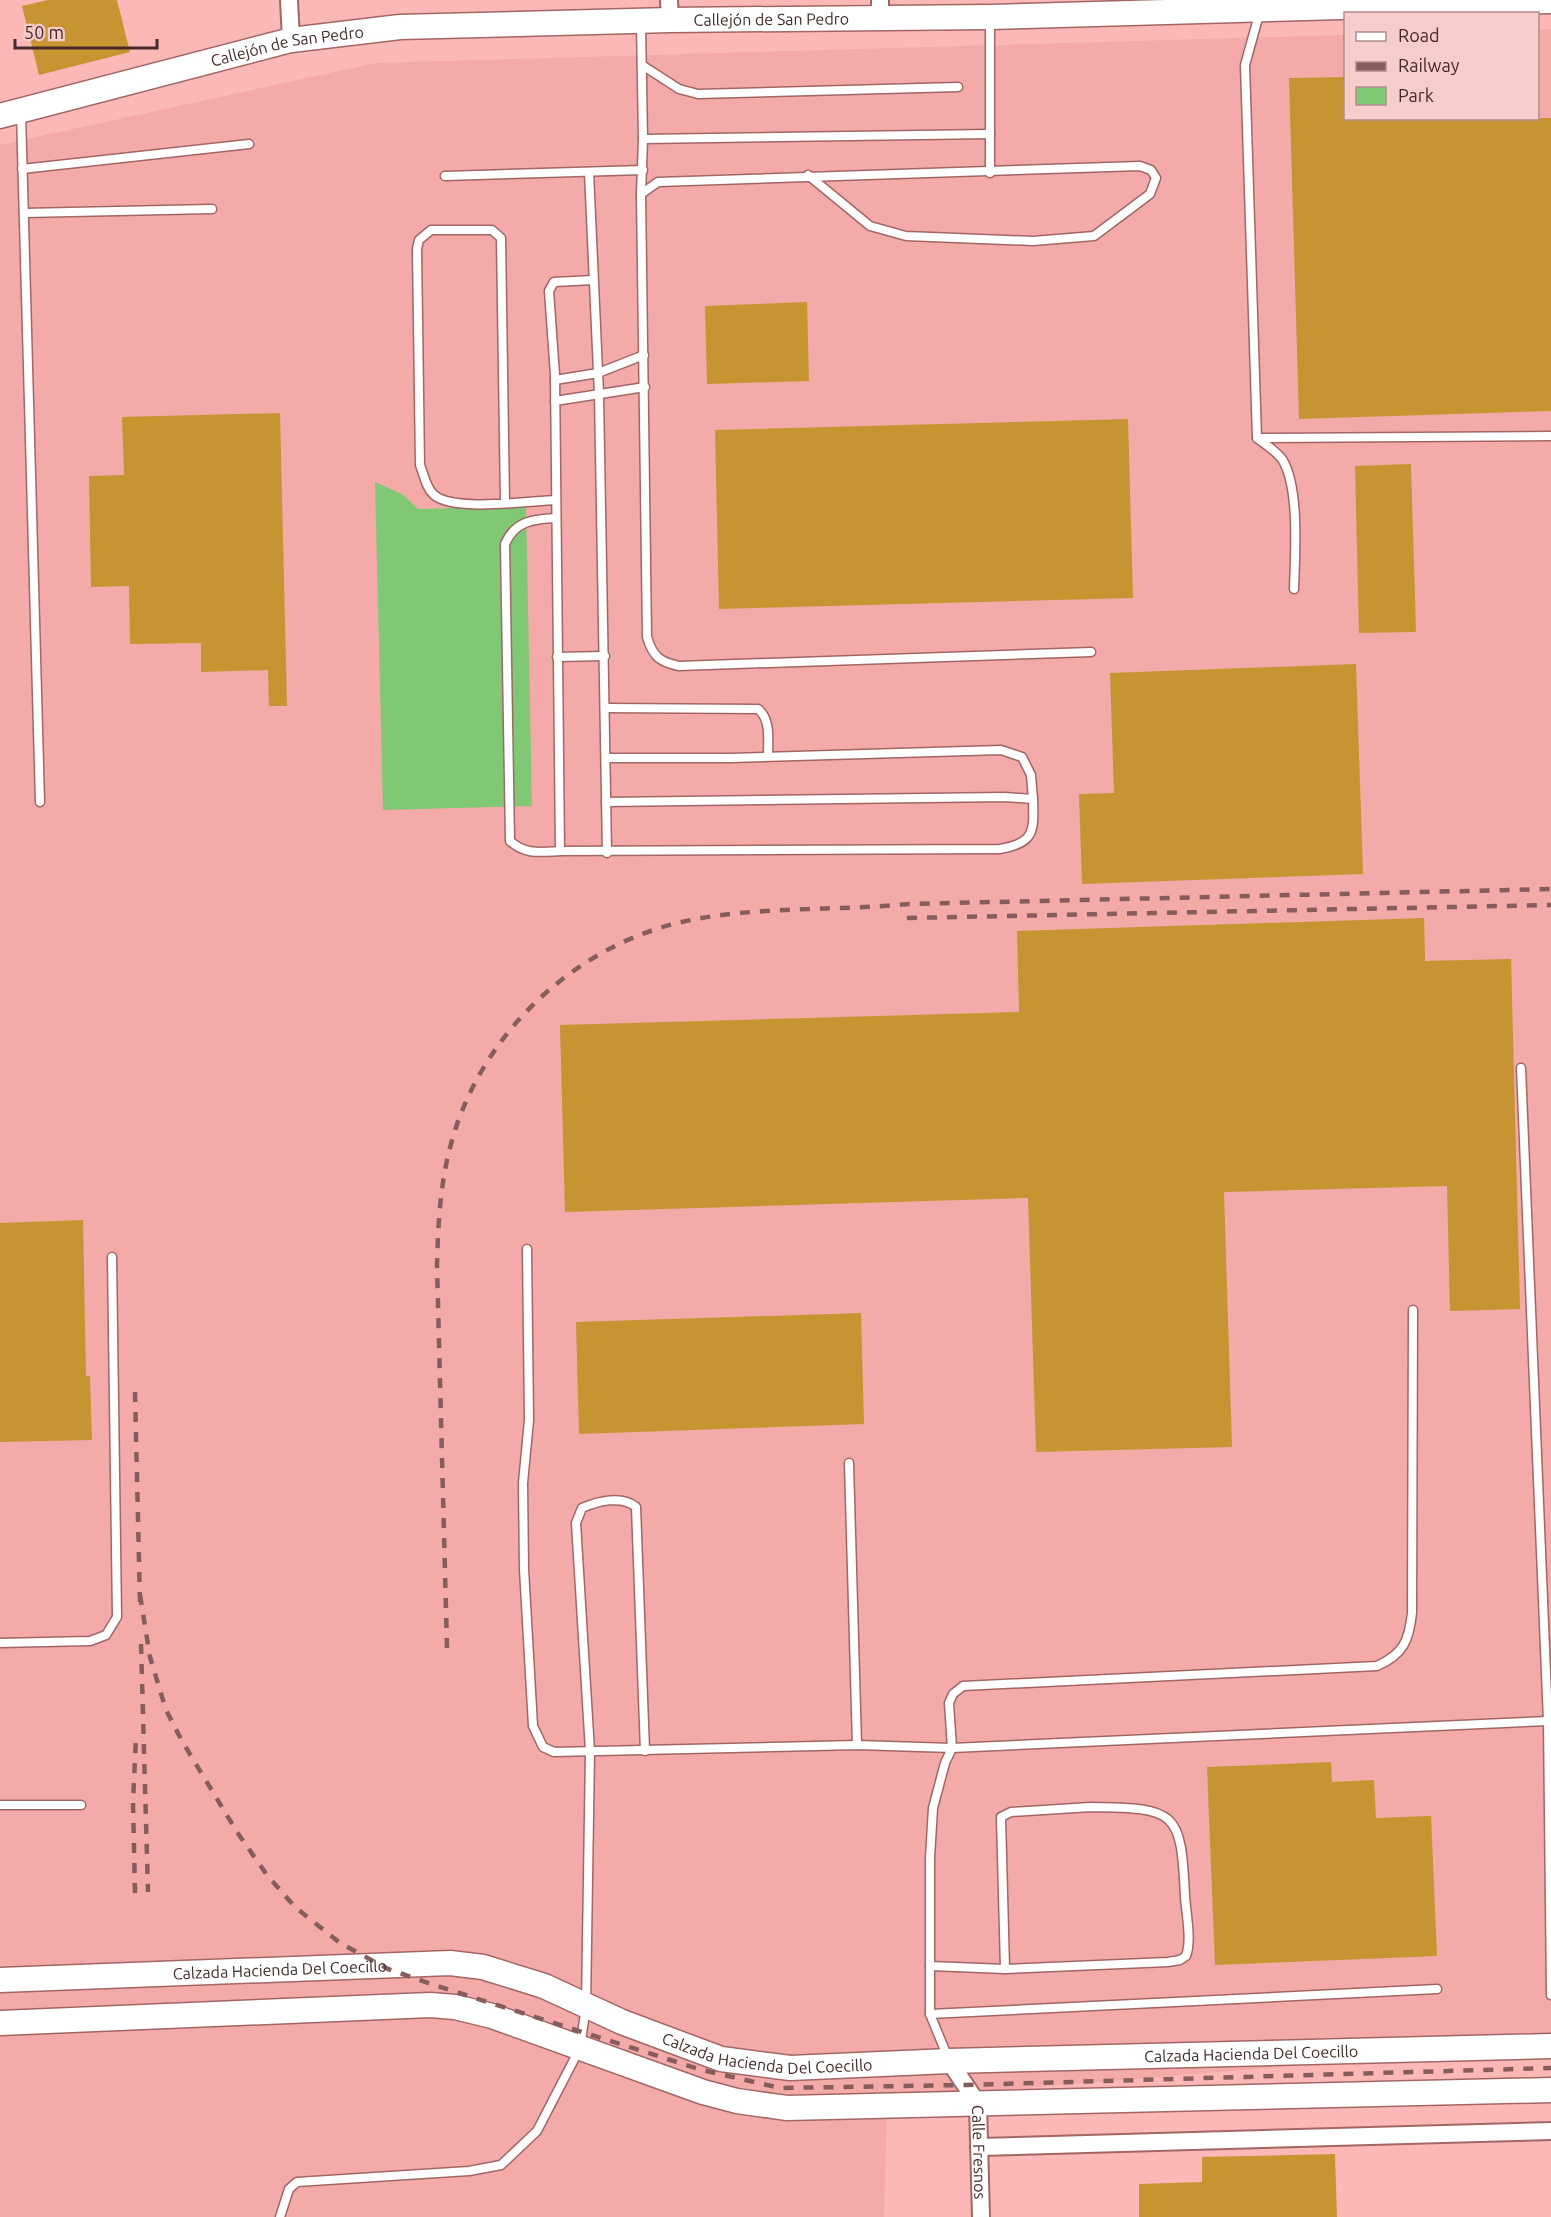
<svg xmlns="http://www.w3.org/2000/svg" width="1551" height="2217" font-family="Ubuntu,sans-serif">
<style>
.built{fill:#f3aaa8}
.green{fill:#80c974}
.building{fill:#c69531}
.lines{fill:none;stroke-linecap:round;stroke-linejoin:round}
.lane-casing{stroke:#a26665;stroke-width:11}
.street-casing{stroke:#a26665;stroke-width:20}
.secondary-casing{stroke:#a26665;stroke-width:27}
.lane{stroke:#fff;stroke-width:8}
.street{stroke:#fff;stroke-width:16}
.secondary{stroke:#fff;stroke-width:24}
.rail{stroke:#865d5c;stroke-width:4.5;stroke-dasharray:10 10;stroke-linecap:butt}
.labels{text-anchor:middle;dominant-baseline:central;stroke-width:6;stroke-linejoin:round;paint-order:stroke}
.street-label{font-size:16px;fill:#442a29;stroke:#f7cdcc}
</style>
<rect width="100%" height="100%" fill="#fbb8b6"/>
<path class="built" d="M1551,29v2016l-664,54 -3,118h-884v-2072l376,-82 969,-28 1,83h192v-88z"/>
<path class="green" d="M375,482l27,12 16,15 108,-3 6,300 -149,4z"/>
<g class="building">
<path d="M48,0h69l13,52 -91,23 -17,-69z"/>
<path d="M1346,77v41h205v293l-252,8 -10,-341z"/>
<path d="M807,302l2,79 -102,3 -2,-78z"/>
<path d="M280,413l7,293h-18l-1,-36 -67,2v-29l-71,1 -1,-58 -38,1 -2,-111 35,-1 -2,-58z"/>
<path d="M1128,419l5,179 -414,11 -4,-179z"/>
<path d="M1411,464l5,168 -57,1 -4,-167z"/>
<path d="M1356,664l7,210 -281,10 -3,-90 35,-1 -4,-120z"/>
<path d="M1424,918l1,43 86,-2 9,350 -70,2 -3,-125 -223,6 8,255 -196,5 -8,-254 -463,14 -5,-187 459,-13 -2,-81z"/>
<path d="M83,1220l3,156h4l2,64 -92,2v-219z"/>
<path d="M861,1313l3,111 -285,10 -3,-112z"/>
<path d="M1331,1762l1,20 42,-2 2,38 55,-2 6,140 -222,9 -8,-198z"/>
<path d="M1335,2154l2,63h-198v-33l63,-2v-25z"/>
</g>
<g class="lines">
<g class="lane-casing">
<g id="lane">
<path d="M1260,11l-15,54 12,373c8,6 18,12 25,21 18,28 13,96 12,130"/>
<path d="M990,18v155"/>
<path d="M642,65l37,24 19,5 260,-7"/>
<path d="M21,113l19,689"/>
<path d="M643,139l347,-5"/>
<path d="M22,169l227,-25"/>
<path d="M589,172l10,222 8,459"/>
<path d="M808,175l62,51 36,10 127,5 61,-5 56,-42 6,-16 -5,-8 -11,-4 -482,16 -17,12 6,443c6,20 13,25 32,29l412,-14"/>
<path d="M445,176l198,-6"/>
<path d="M641,194l2,-55 -2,-115"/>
<path d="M24,213l188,-4"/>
<path d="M593,280l-39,2 -5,9 6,84 5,476 440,-2c35,-6 34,-18 33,-50l-28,-2 -399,5"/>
<path d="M555,380l43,-7 46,-18"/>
<path d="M555,401l90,-14"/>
<path d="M1257,438l294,-2"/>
<path d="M505,502l-4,-264 -9,-8h-61l-12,10 -2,9 3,216c4,10 6,23 14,30 20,17 95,6 121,5"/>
<path d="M556,518c-23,1 -41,3 -51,26l5,297c15,14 31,11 50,10"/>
<path d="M557,657l48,-1"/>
<path d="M606,708l152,1c13,10 10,31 10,46"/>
<path d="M607,758h124l270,-8 21,7 9,18 2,24"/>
<path d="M1521,1068l27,653 3,274"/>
<path d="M527,1249l2,171 -6,63 1,86 9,157 10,21 11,5 303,-7 95,3 596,-27"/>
<path d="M849,1463l8,282"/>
<path d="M0,1643l90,-2 16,-6 11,-18 -5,-360"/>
<path d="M0,1805h81"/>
<path d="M1091,1807c86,1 90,4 94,89 1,18 7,44 1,60l-6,4 -12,2 -163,7 -4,-152 10,-5z"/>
<path d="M930,1966l75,3"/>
<path d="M930,2014l507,-25"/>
<path d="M948,2058l-18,-44v-156l3,-50 12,-45 7,-15 -3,-45 4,-9 10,-8 414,-20c27,-12 32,-26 35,-53l1,-303"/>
<path d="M280,2217l9,-28 8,-7 172,-11 32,-6 36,-34 43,-83 6,-42 4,-255 -14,-228 6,-15c16,-7 40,-13 54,-1l9,244"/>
</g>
</g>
<g class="street-casing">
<g id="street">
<path d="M289,0l2,40"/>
<path d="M669,0l1,20"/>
<path d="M880,0v17"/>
<path id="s1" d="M949,2061l29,43 3,113"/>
<path d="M979,2147l572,-16"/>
</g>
</g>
<g class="secondary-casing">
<g id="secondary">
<path id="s2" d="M0,116l291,-76 109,-13 270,-7 320,-3 561,-16"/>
<path id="s3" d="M0,1980l450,-17 33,4 61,19 78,36 99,37 69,9 159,-7 602,-15"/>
<path d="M0,2023l430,-18 25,2 37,9 211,76 34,9 50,7 764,-18"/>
</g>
</g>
<use href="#lane" class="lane"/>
<use href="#street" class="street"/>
<use href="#secondary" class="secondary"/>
<g class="rail">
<path d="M907,918l644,-13"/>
<path d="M135,1392l5,210"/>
<path d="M140,1595l10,62 16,53 16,31 55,91 30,43 28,32 45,36 48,26 46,16 268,85 78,18 186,-3 585,-17"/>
<path d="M141,1644l7,248"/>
<path d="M447,1648l-10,-382c1,-41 3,-82 14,-122 30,-112 127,-202 240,-224 70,-14 147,-9 218,-16l642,-15"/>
<path d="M135,1893l-2,-91 3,-64"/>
</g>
</g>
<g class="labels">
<g class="street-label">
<text stroke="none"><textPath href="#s2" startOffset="782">Callejón de San Pedro</textPath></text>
<text stroke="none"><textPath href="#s2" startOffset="296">Callejón de San Pedro</textPath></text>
<text stroke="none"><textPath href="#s3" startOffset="280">Calzada Hacienda Del Coecillo</textPath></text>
<text stroke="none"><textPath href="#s3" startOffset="784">Calzada Hacienda Del Coecillo</textPath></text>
<text stroke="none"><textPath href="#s3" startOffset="1270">Calzada Hacienda Del Coecillo</textPath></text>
<text stroke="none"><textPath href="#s1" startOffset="100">Calle Fresnos</textPath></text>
</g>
</g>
<rect x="1344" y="12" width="195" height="108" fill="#f7cdcc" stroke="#af8c8b" stroke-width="1.5"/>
<rect x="1356" y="32" width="30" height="9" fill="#ffffff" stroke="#af8c8b" stroke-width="1.5"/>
<text x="1398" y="42" font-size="18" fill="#442a29">Road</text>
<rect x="1356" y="62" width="30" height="9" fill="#865d5c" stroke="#af8c8b" stroke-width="1.5"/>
<text x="1398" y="72" font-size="18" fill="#442a29">Railway</text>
<rect x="1356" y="87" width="30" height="18" fill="#80c974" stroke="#af8c8b" stroke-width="1.5"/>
<text x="1398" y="102" font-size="18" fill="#442a29">Park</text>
<path d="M15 39v9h142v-9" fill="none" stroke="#442a29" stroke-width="3"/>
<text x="24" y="39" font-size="18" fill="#442a29" stroke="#f7cdcc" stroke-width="4.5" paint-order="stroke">50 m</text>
</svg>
